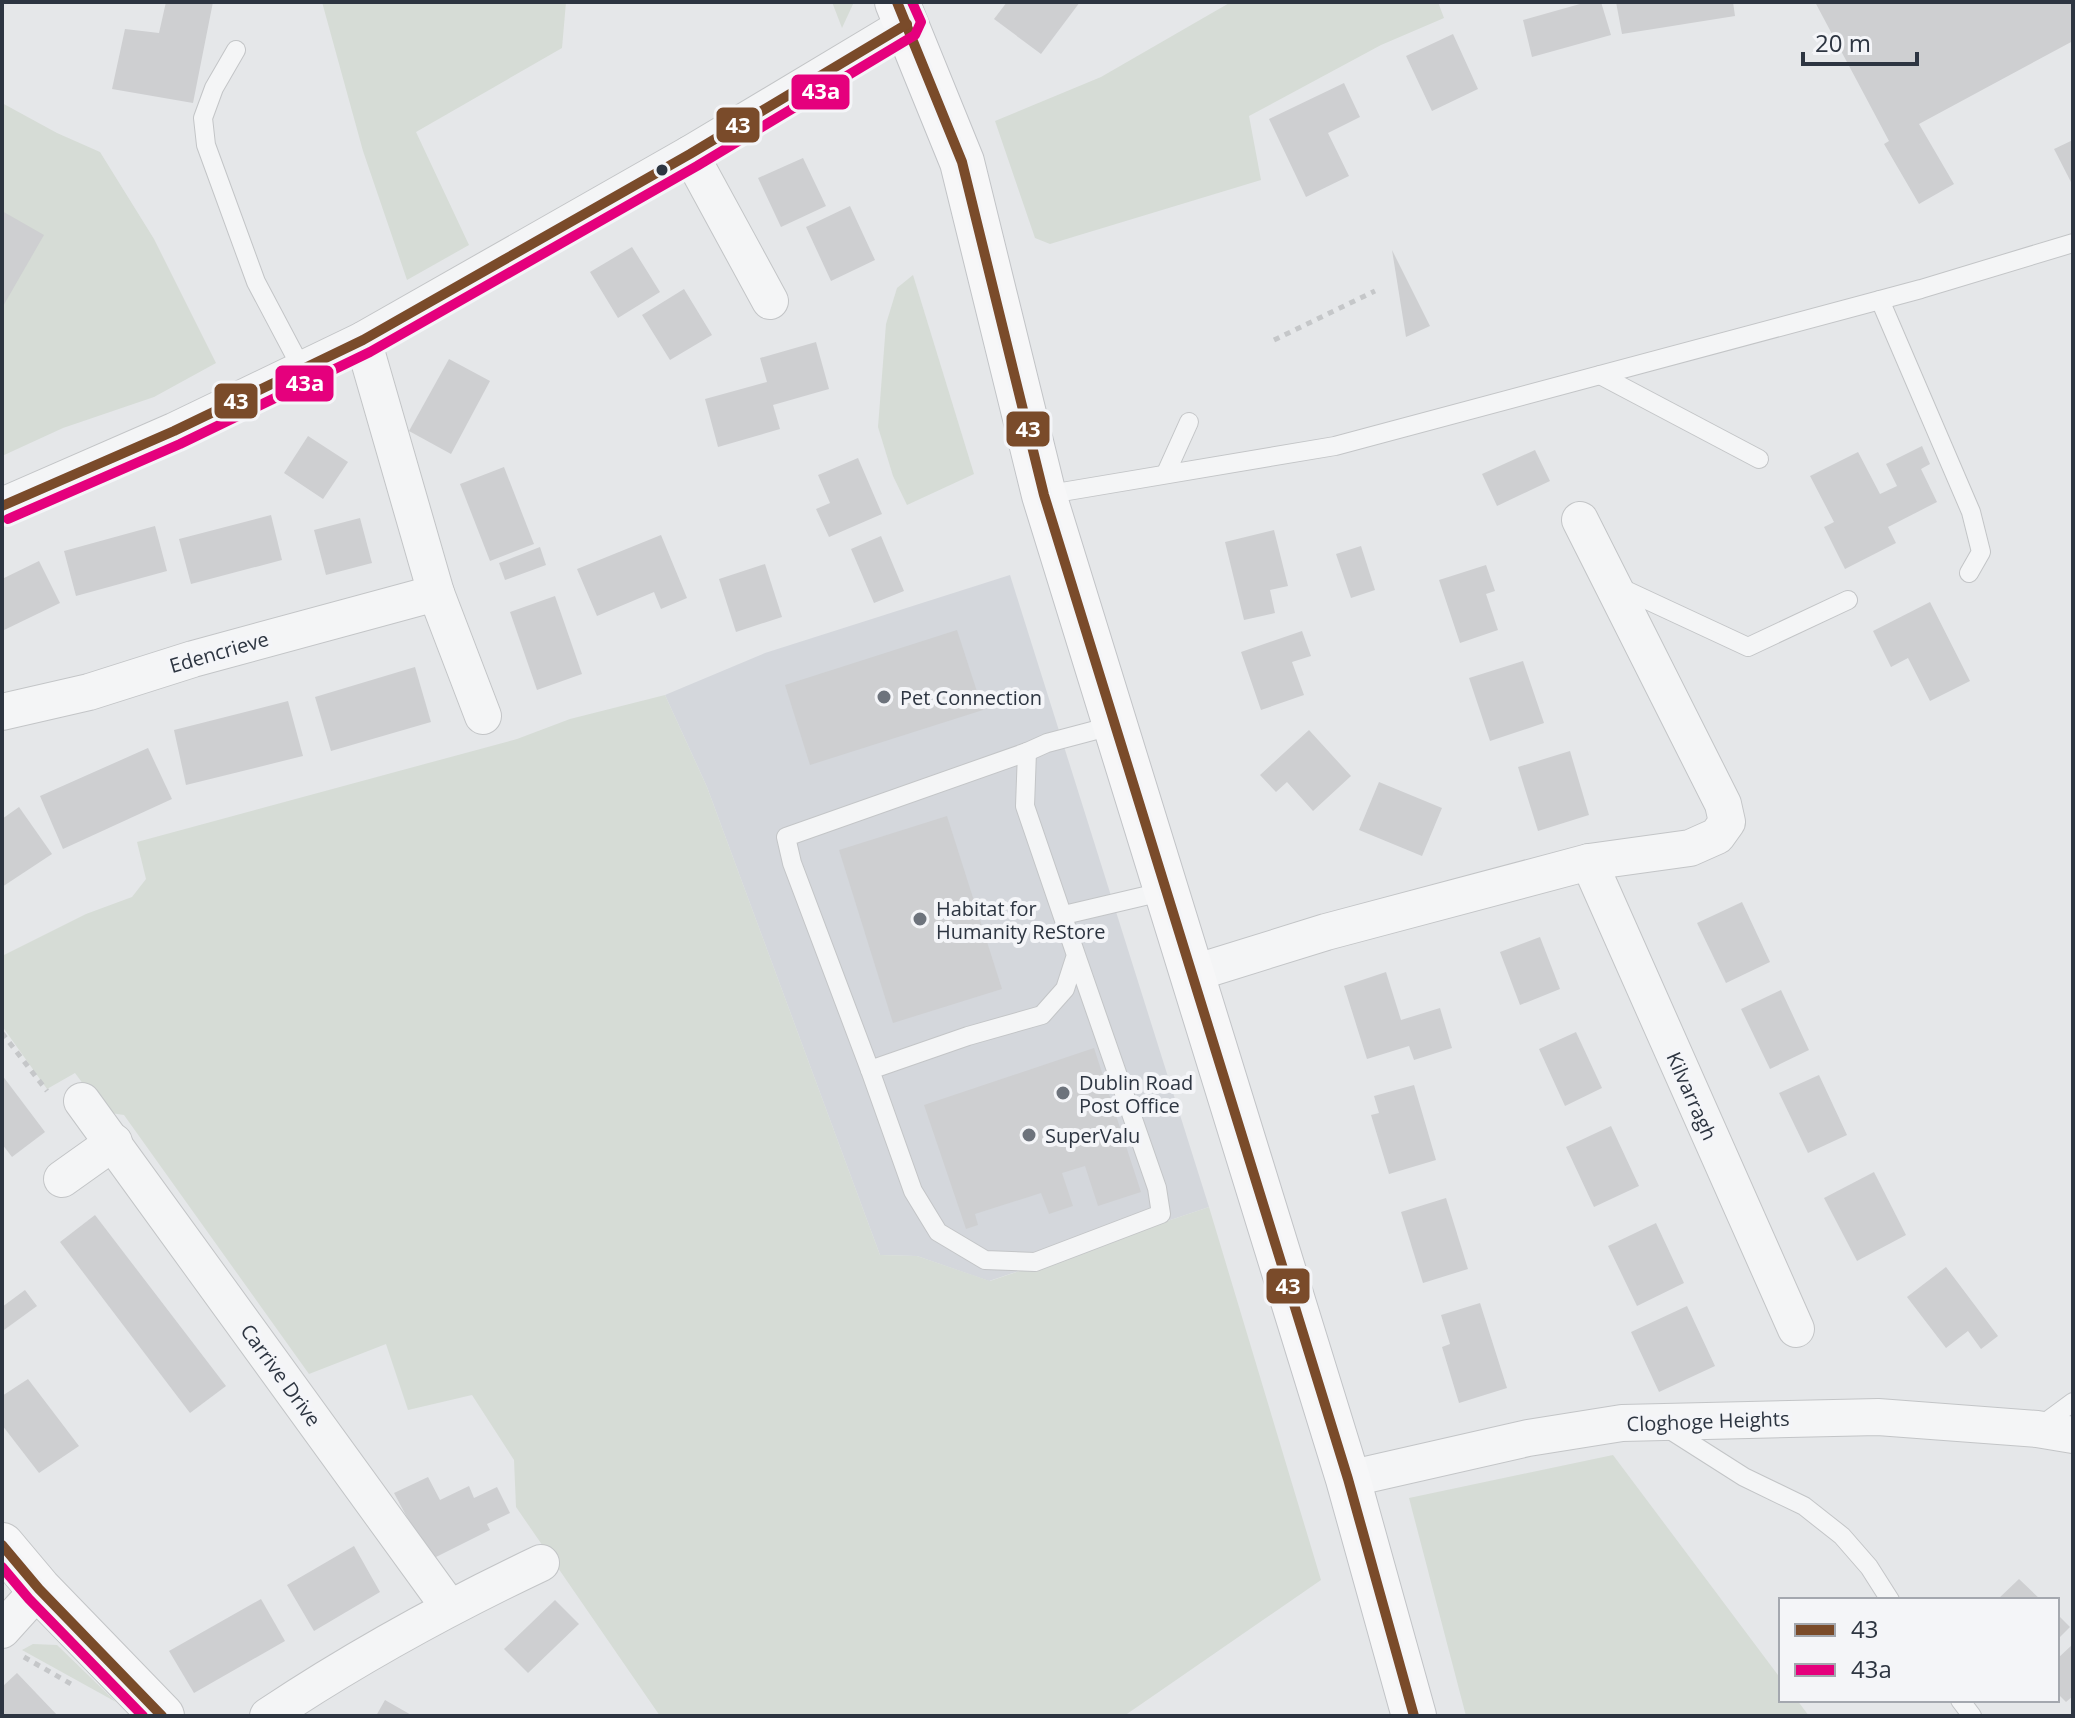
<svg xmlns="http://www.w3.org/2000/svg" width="2075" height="1718" font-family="'Open Sans',sans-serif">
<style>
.built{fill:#d4d7dc}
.green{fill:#d6dcd6}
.building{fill:#cecfd1}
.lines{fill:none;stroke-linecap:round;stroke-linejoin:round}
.lane-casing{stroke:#c3c5c7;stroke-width:20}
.street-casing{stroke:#c3c5c7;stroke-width:38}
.secondary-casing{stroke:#c3c5c7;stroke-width:46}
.primary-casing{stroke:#c2c4c7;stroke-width:46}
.path{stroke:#c5c7c9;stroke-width:5;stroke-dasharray:6 6;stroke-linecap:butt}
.lane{stroke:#f4f5f6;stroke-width:18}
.street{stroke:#f4f5f6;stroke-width:36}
.secondary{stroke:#f7f7f8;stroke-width:44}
.primary{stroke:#f7f7f8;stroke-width:44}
.bus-1-casing{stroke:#f4f5f8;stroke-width:16}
.bus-2-casing{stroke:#f4f5f8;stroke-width:16}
.bus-1{stroke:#7a4b2a;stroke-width:10}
.bus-2{stroke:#e5007d;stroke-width:10}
.bus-dot{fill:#2d3541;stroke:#f4f5f8;stroke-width:3}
.poi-dot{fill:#6d737c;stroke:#f4f5f8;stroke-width:3}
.labels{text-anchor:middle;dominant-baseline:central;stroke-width:8;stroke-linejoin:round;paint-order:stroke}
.street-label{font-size:20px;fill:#2d3541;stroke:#f4f5f8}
.poi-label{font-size:20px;fill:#2d3541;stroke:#f4f5f8;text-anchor:start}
.line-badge{stroke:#f4f5f8;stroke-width:3}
.badge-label{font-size:22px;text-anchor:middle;font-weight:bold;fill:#fff}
</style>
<rect width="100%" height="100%" fill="#e5e7e9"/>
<path class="built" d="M1010,575l199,632 -220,74 -72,-25 -37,-1 -173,-468 -42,-92 100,-42z"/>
<g class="green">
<path d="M322,2h244l-4,46 -146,84 53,113 -62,35 -44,-129z"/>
<path d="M832,2h22l-12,26z"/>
<path d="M1231,2h207l6,16 -63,27 -132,71 12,64 -211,64 -15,-6 -40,-117 106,-44z"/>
<path d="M2,103l55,30 43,19 54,87 62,124 -62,34 -91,31 -61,28z"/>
<path d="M913,275l61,199 -67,31 -14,-29 -15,-49 8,-103 11,-36z"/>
<path d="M665,695l42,92 173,468 37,1 73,25 219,-74 112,373 -197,136h-464l-144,-209 -2,-47 -42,-65 -64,15 -22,-66 -77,30 -185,-259 -20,-3 -29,-39 -28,16 -45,-63v-70l84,-42 46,-17 14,-18 -9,-37 380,-103 53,-20z"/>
<path d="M1613,1455l168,224v21h16l12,16h-343l-57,-218z"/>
<path d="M33,1644l24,1 59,57 -94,-52z"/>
</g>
<g class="building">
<path d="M166,2h47l-20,101 -81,-14 13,-60 34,4z"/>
<path d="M1007,2h73l-39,52 -47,-35z"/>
<path d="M1587,2h14l10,33 -79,22 -9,-37z"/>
<path d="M1616,2h117l2,14 -113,18z"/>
<path d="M1815,2h255l3,6v33l-154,83 35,60 -35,20 -35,-60 5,-3z"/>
<path d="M1453,34l25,55 -46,22 -26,-55z"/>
<path d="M1344,83l16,34 -32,16 21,43 -43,21 -37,-78z"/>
<path d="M2073,140v46l-19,-37z"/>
<path d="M803,158l23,48 -45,21 -23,-49z"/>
<path d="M850,206l25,54 -44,21 -25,-54z"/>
<path d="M2,211l42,24 -42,73z"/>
<path d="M632,247l28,45 -42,26 -28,-46z"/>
<path d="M1392,250l38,76 -24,11z"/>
<path d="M684,289l28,46 -42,25 -28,-45z"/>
<path d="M816,342l13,47 -56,16 7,24 -62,18 -13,-48 62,-17 -7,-24z"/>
<path d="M449,359l41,22 -39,73 -42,-23z"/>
<path d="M308,436l40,26 -25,37 -39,-26z"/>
<path d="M1922,446l8,18 -9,5 16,33 -49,25 8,16 -51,26 -21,-42 10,-5 -24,-46 48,-24 22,42 17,-8 -11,-22z"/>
<path d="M1535,450l15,31 -53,25 -15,-32z"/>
<path d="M858,458l24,56 -53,23 -13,-28 14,-6 -12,-28z"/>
<path d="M504,467l30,77 -44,17 -30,-77z"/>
<path d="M271,515l11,45 -91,24 -12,-45z"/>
<path d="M360,518l12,45 -46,12 -12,-45z"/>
<path d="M155,526l12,45 -91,25 -12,-45z"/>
<path d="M1274,530l14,56 -18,4 5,23 -31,7 -19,-78z"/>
<path d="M661,535l26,63 -26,11 -7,-17 -57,24 -20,-47z"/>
<path d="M881,536l23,55 -30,12 -23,-54z"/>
<path d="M1361,546l14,44 -24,8 -15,-44z"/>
<path d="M540,547l6,18 -41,15 -6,-17z"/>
<path d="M39,561l21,42 -58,28v-52z"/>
<path d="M765,564l17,53 -46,15 -17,-53z"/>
<path d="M1486,565l9,26 -9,3 12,36 -38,13 -21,-63z"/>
<path d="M555,596l27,78 -45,16 -27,-78z"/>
<path d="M1930,602l40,79 -40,20 -22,-43 -17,9 -18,-36z"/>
<path d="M957,630l26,80 -173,55 -25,-80z"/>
<path d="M1302,631l9,25 -19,6 12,33 -43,15 -20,-58z"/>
<path d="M1523,661l21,62 -54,18 -21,-63z"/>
<path d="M415,667l16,55 -100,29 -16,-54z"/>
<path d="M288,701l15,55 -117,29 -12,-55z"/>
<path d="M1309,730l42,46 -38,35 -26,-29 -11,10 -16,-17z"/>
<path d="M148,748l24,51 -109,50 -23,-53z"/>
<path d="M1570,751l19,64 -51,16 -20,-64z"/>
<path d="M1379,782l63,26 -20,48 -63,-26z"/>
<path d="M19,807l33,47 -50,33v-68z"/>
<path d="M947,816l55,173 -109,34 -54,-173z"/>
<path d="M1742,902l28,60 -44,21 -29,-60z"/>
<path d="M1540,937l20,52 -40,16 -20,-53z"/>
<path d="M1386,972l15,48 39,-12 12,40 -38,12 -5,-14 -42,13 -23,-73z"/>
<path d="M1781,990l28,60 -39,19 -29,-60z"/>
<path d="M1576,1032l26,56 -37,18 -26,-57z"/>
<path d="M1094,1048l47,144 -43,14 -13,-40 -23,7 11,33 -24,8 -8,-21 -66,21 3,11 -12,4 -42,-124z"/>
<path d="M2,1075l43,57 -33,25 -10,-13z"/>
<path d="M1819,1075l28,60 -39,18 -29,-60z"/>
<path d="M1414,1085l22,75 -47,14 -18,-59 8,-2 -5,-17z"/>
<path d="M1611,1126l28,60 -45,21 -28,-60z"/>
<path d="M1874,1172l32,63 -49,26 -33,-63z"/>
<path d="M1446,1198l22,71 -45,14 -22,-71z"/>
<path d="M95,1215l131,171 -36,27 -130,-171z"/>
<path d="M1656,1223l28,60 -47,23 -29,-60z"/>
<path d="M1946,1267l52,69 -17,13 -13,-18 -22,17 -39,-51z"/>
<path d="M25,1290l12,16 -33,24 -2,-23z"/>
<path d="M1480,1303l27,85 -48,15 -17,-56 8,-3 -9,-29z"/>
<path d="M1687,1306l28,60 -56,26 -28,-60z"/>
<path d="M28,1379l51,67 -40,27 -37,-48v-29z"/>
<path d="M428,1477l12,23 29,-14 5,12 23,-11 13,26 -23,11 3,6 -60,30 -36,-67z"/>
<path d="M354,1546l26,46 -66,39 -27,-46z"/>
<path d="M2019,1579l22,21h-44z"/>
<path d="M261,1599l24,42 -91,52 -25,-42z"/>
<path d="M555,1600l24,24 -51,49 -24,-24z"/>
<path d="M2057,1614l13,13 -13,13z"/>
<path d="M2073,1644v52l-7,6 -9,-9v-34z"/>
<path d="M17,1673l41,43h-56v-29z"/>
<path d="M385,1700l28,16h-37z"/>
</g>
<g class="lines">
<g class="lane-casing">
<g id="lane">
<path d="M236,50l-22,38 -11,30 3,27 50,137 46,87"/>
<path d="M1880,300l91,212 10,40 -12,21"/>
<path d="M1600,375l159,84"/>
<path d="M1166,473l23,-51"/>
<path d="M1044,495l291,-49 586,-157 152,-46"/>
<path d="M1619,587l129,60 100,-47"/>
<path d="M1064,915l102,-24"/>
<path d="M1076,955l81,233 4,26 -126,48 -50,-2 -47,-28 -25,-41 -43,-121 98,-34 74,-21 23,-26 11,-34 -51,-149 2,-54 20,-9 68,-18"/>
<path d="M870,1070l-78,-207 -6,-26 241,-85"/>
<path d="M2039,1427l34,-25"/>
<path d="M1667,1428l77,49 60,29 38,30 27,31 21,33"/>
<path d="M1960,1700l12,16"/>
</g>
</g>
<g class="street-casing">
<g id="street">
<path d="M690,154l80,147"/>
<path d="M363,340l73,253 47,123"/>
<path d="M2,506l172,-75 189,-91 327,-186 217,-130"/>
<path d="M2,712l87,-20 104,-33 243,-66"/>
<path d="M1589,862l207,467"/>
<path d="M1191,974l135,-42 263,-70 101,-14 27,-12 10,-14 -4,-18 -143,-284"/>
<path d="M82,1101l367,506"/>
<path d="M62,1179l52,-37"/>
<path d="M1348,1479l180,-41 94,-15 256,-6 159,12 36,6"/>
<path d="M2,1630l37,-41"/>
<path d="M268,1716c87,-58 178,-108 273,-153"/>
</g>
</g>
<g class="secondary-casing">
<path id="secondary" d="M2,1545l37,44 123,127"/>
</g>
<g class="primary-casing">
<path id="primary" d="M897,2l65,160 82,333 304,984 66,237"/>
</g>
<g class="path">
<path d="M1274,340l101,-49"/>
<path d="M2,1033l45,58"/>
<path d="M24,1657l47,27"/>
</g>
<use href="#lane" class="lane"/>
<use href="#street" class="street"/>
<use href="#secondary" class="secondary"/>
<use href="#primary" class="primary"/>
<g class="bus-1-casing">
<g id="bus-1">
<path d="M897,2l65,160 82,333 304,984 66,237"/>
<path d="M2,506l172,-75 189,-91 327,-186 217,-130"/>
<path d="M2,1545l37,44 123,127"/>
</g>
</g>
<g class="bus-2-casing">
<g id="bus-2">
<path d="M8,519l172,-75 190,-92 327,-186 218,-131 6,-13 -9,-20"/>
<path d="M2,1567l27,32 114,117"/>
</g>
</g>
<use href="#bus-1" class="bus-1"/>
<use href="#bus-2" class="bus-2"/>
</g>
<circle class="bus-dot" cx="662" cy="170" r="7"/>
<g class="poi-dot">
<circle cx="884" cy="697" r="8"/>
<circle cx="920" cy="919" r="8"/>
<circle cx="1063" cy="1093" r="8"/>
<circle cx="1029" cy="1135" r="8"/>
</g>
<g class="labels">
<g class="street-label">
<text transform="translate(219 652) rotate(-16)">Edencrieve</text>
<text transform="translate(1692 1096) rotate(66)">Kilvarragh</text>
<text transform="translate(281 1375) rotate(54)">Carrive Drive</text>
<text transform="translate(1708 1421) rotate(-2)">Cloghoge Heights</text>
</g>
<g class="poi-label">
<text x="900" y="697">Pet Connection</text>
<text x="936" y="908">Habitat for<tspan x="936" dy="23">Humanity ReStore</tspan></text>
<text x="1079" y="1082">Dublin Road<tspan x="1079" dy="23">Post Office</tspan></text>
<text x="1045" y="1135">SuperValu</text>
</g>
</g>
<g class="line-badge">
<rect x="790" y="73" width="61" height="38" rx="8" fill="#e5007d"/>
<rect x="715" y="106" width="46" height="38" rx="8" fill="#7a4b2a"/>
<rect x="274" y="364" width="61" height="39" rx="8" fill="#e5007d"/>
<rect x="213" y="382" width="46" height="38" rx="8" fill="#7a4b2a"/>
<rect x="1005" y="410" width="46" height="38" rx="8" fill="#7a4b2a"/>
<rect x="1265" y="1267" width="46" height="38" rx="8" fill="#7a4b2a"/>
</g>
<g class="badge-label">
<text x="821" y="99">43a</text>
<text x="738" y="133">43</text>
<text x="305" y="391">43a</text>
<text x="236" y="409">43</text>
<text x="1028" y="437">43</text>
<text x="1288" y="1294">43</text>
</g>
<rect width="2075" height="1718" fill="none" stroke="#2d3541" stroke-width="8"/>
<rect x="1779" y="1598" width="280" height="104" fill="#f4f5f8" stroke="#a4a8af" stroke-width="2"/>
<rect x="1795" y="1624" width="40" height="12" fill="#7a4b2a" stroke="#a4a8af" stroke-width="2"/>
<text x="1851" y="1638" font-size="24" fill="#2d3541">43</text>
<rect x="1795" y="1664" width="40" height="12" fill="#e5007d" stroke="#a4a8af" stroke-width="2"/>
<text x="1851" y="1678" font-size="24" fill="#2d3541">43a</text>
<path d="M1803 52v12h114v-12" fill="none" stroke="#2d3541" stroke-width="4"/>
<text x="1815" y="52" font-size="24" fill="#2d3541" stroke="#f4f5f8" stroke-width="6" paint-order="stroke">20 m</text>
</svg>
